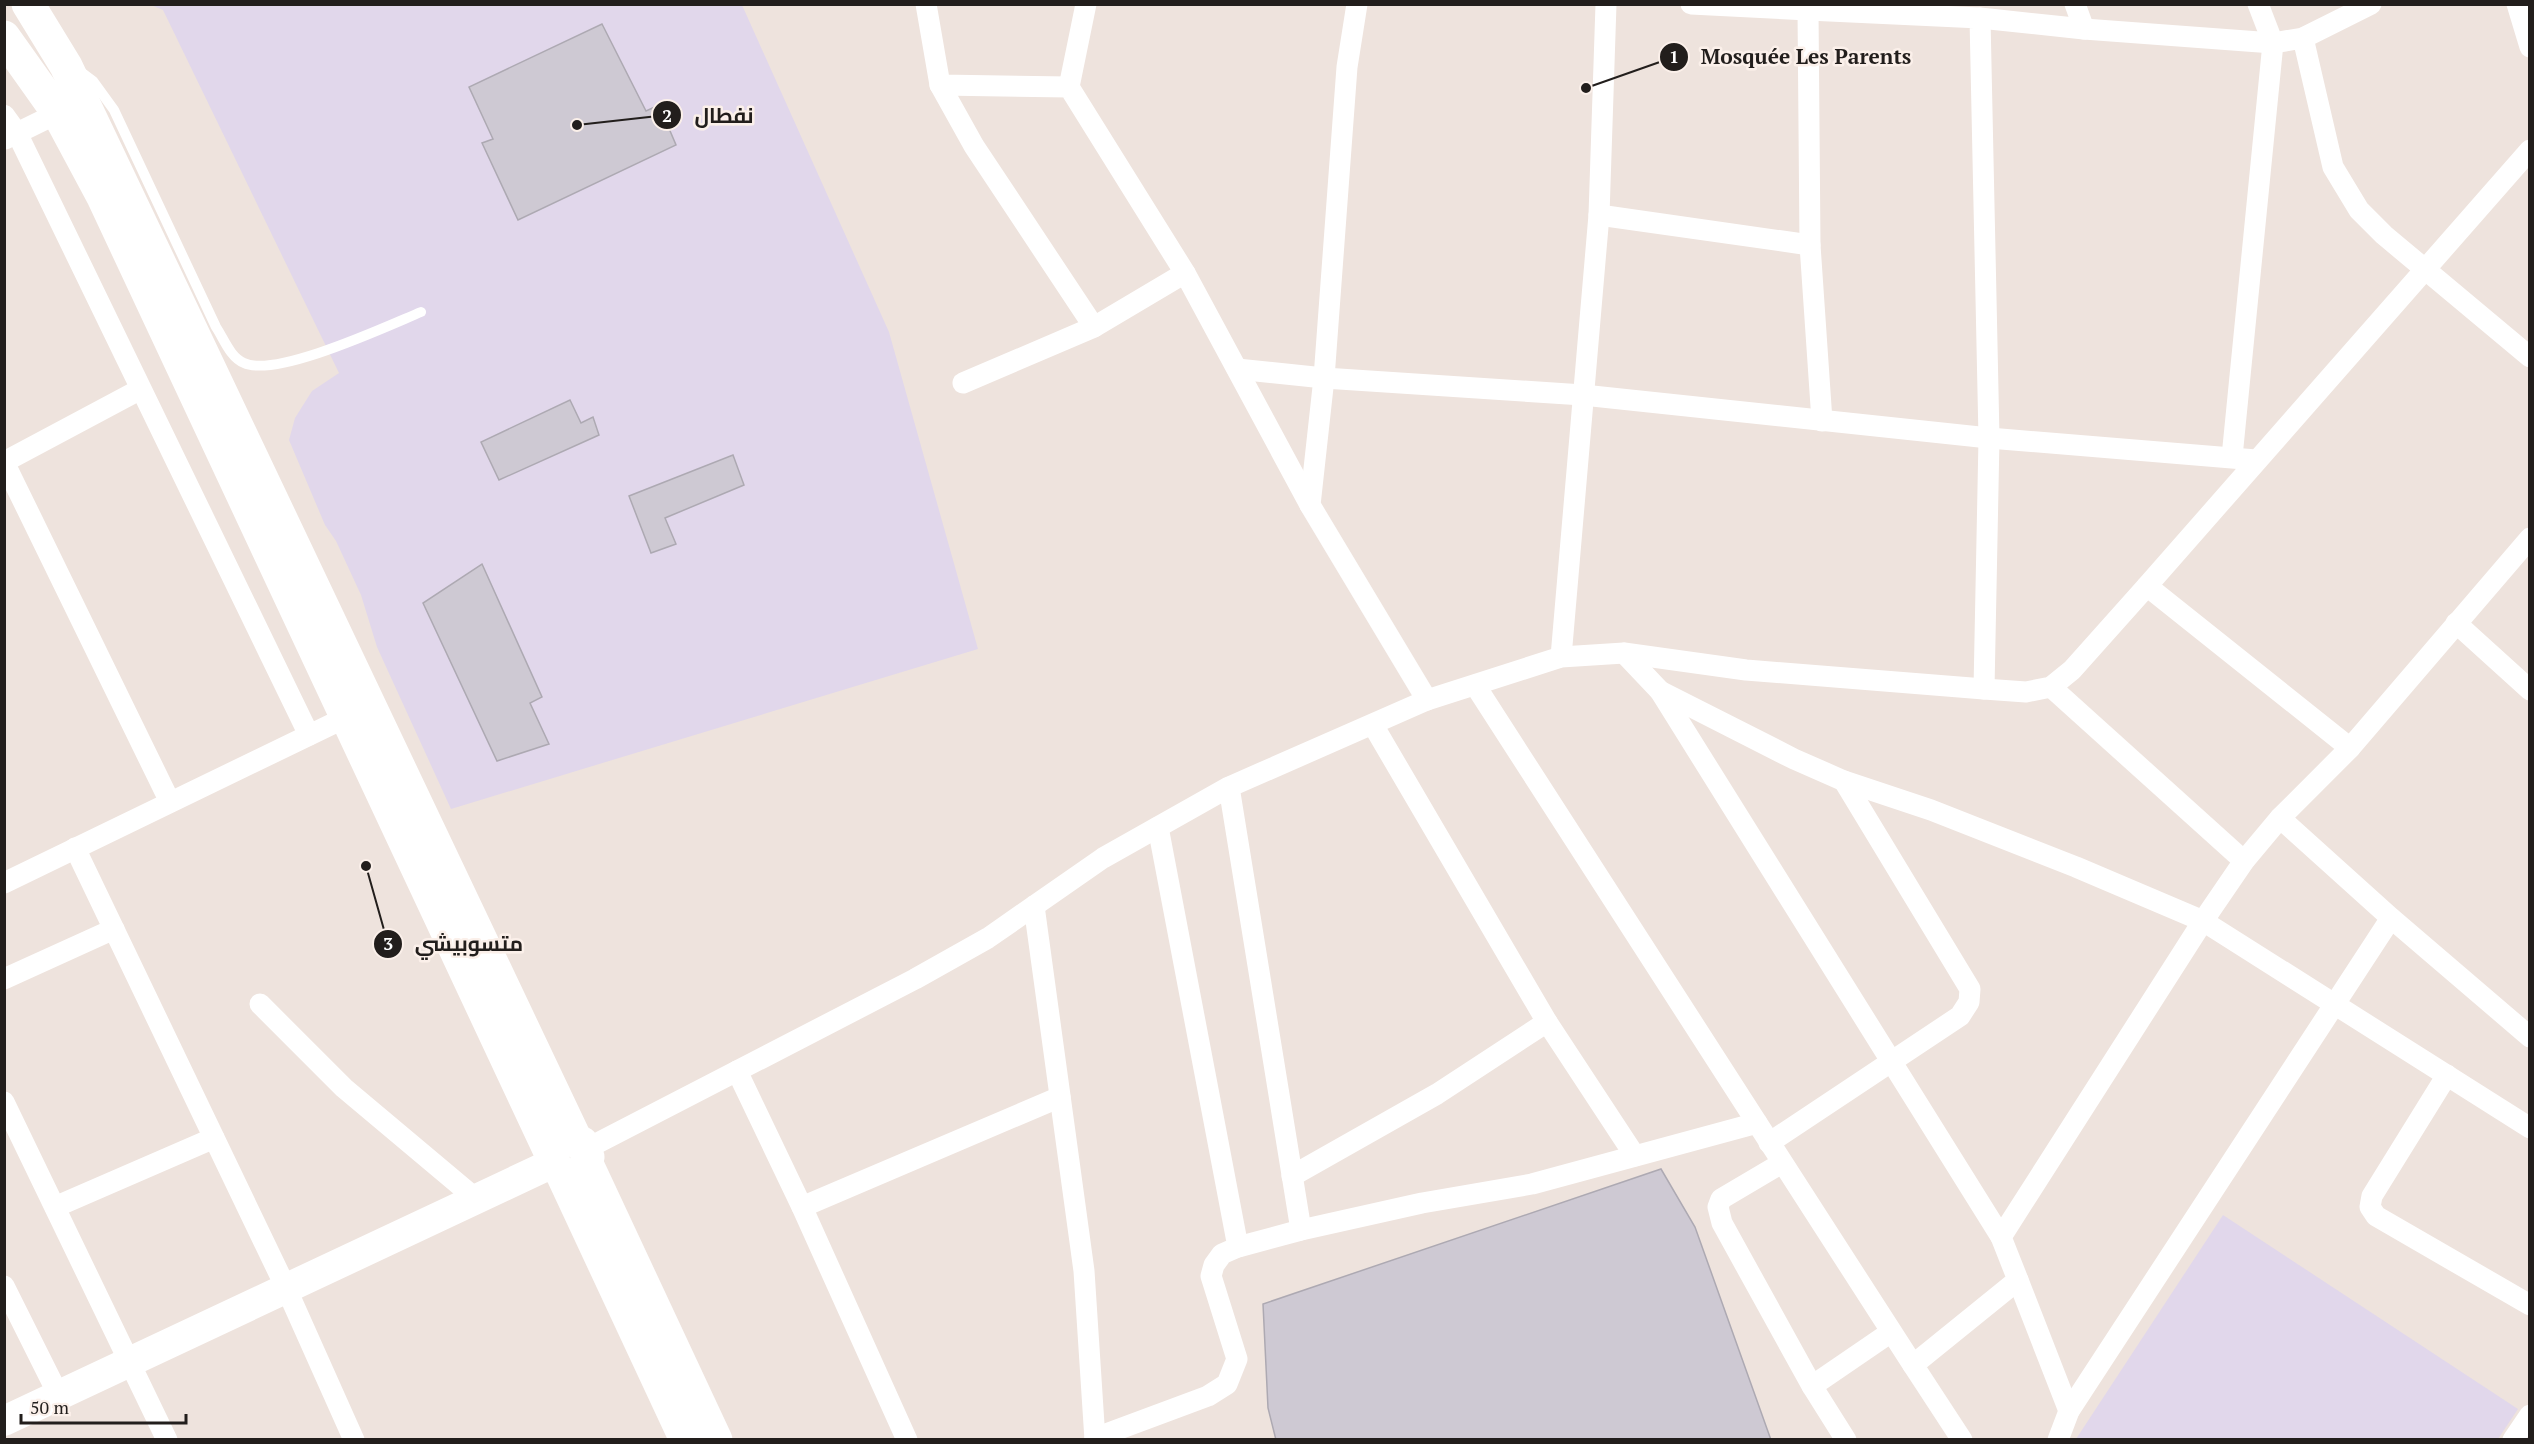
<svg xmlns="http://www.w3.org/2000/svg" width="2534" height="1444" font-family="'PT Serif',Cairo,serif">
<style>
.industrial{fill:#e1d7eb}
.building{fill:#cec9d3;stroke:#ada9b2;stroke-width:1.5}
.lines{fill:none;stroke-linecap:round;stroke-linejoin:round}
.lane{stroke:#fff;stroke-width:10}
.street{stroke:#fff;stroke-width:21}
.secondary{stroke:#fff;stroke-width:30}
.primary{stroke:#fff;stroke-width:33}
.leader{fill:none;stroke:#221e1c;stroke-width:2}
.callout-dot{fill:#221e1c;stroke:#fbf0ea;stroke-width:2}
.mark-label{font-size:18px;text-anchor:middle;font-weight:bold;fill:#fff}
.callout-label{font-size:21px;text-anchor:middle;font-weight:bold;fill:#221e1c;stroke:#fbf0ea;stroke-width:5;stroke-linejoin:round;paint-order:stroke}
</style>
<rect width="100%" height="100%" fill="#eee3dd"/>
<g class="industrial">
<path d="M151,5h591l147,327 89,317 -527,160 -74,-162 -16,-52 -25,-54 -11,-16 -36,-85 6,-22 17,-27 27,-18 -176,-363z"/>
<path d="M2223,1215l295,194 -20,30h-422z"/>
</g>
<g class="building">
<path d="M602,24l44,87 13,-6 17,40 -158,75 -36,-77 11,-4 -24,-52z"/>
<path d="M570,400l11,23 12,-6 6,18 -100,45 -18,-38z"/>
<path d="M733,455l11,30 -79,33 11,26 -25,9 -22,-57z"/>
<path d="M482,564l60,133 -12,6 19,41 -52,17 -74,-158z"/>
<path d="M1661,1169l34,58 76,213h-495l-8,-32 -5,-104z"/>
</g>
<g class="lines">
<path class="lane" d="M81,72l12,9 21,29 102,217c8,12 14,30 28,36 32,15 143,-37 177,-51"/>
<g class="street">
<path d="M926,4l14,81 129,2 116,186 125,232"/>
<path d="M1357,4l-10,63 -23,311 -14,127 117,195"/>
<path d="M1691,4l117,6 2,235 12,176"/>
<path d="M1808,4v6l172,8 9,420 -5,251"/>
<path d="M2075,4l9,25"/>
<path d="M2517,4l13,43"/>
<path d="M1980,18l104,11 189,14 30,-5 68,-34"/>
<path d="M2303,38l30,129 26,43 25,25 146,122"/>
<path d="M940,85l34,61 120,181"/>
<path d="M1069,87l17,-83"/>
<path d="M4,115l13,18 292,602"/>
<path d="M5,139l53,-26"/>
<path d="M1599,215l211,30"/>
<path d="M1237,369l87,9 259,17 406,43 267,22"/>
<path d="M963,383l131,-56 91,-54"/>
<path d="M2232,457l41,-414 -15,-39"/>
<path d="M4,462l166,340"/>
<path d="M4,462l135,-72"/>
<path d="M2147,586l203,162"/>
<path d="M2456,623l74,67"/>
<path d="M1624,653l36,38 341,546"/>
<path d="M1561,657l38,-442 7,-211"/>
<path d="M1475,685l438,680 105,-85 -17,-43 202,-316 41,-60 36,-43 111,100 139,119"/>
<path d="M2051,687l193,174"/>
<path d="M1660,691l134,68 50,22 87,29 145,57 127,54 327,207"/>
<path d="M1373,725l174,297 88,134"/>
<path d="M1229,787l72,443"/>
<path d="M2280,818l70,-70 180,-210"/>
<path d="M1158,827l80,420"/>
<path d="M75,848l212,442 67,150"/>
<path d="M4,883l353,-171"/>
<path d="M1034,906l50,365 11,169"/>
<path d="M4,979l110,-50"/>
<path d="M260,1004l84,84 131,110"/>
<path d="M737,1071l65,136 105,233"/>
<path d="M2447,1075l-75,121 -2,11 6,9 154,89"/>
<path d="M4,1102l163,338"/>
<path d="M1769,1143l191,-127 9,-14 1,-13 -126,-208"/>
<path d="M586,1149l329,-170 73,-41 115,-80 126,-71 198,-87 134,-43 63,-4 122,17 238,19 42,3 25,-5 21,-17 75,-84 383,-436"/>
<path d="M1782,1163l-61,36 -3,8 4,16 90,163 34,54"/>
<path d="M1292,1176l145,-82 110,-72"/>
<path d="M55,1207l159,-69"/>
<path d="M802,1207l258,-110"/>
<path d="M2018,1280l51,131"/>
<path d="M4,1286l55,110"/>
<path d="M1913,1365l49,75"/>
<path d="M1812,1386l79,-54"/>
<path d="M1095,1438l113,-42 19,-12 10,-25 -26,-83 3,-11 8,-11 16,-7 63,-17 121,-27 110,-19 225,-61"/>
<path d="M2058,1440l11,-29 322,-493"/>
<path d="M2513,1440l17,-25"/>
</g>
<path class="secondary" d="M4,1421l549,-258"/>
<g class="primary">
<path d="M28,4l38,62 510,1074"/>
<path d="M4,37l54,76 45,84 449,959"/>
<path d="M587,1164l129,276"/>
<path d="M562,1174c15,4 24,-3 26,-17l-6,-14c-17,-8 -32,2 -29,20l9,11 124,266"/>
</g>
</g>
<path class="leader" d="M1586 88L1674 57M577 125L667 115M366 866L388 944"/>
<g class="callout-dot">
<circle cx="1586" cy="88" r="6"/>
<circle cx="577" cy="125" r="6"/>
<circle cx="366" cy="866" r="6"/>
<circle cx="1674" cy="57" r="15"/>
<circle cx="667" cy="115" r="15"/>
<circle cx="388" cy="944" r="15"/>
</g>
<g class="mark-label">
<text x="1674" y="63">1</text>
<text x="667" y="122">2</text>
<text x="388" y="950">3</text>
</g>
<g class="callout-label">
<text x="1806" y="64">Mosquée Les Parents</text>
<text x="724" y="123">نفطال</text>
<text x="469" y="951">متسوبيشي</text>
</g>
<rect width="2534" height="1444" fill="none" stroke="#221e1c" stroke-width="12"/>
<path d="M21 1414v9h165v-9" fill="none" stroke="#221e1c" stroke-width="3"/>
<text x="30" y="1414" font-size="18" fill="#221e1c" stroke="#fbf0ea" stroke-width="4.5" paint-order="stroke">50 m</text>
</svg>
